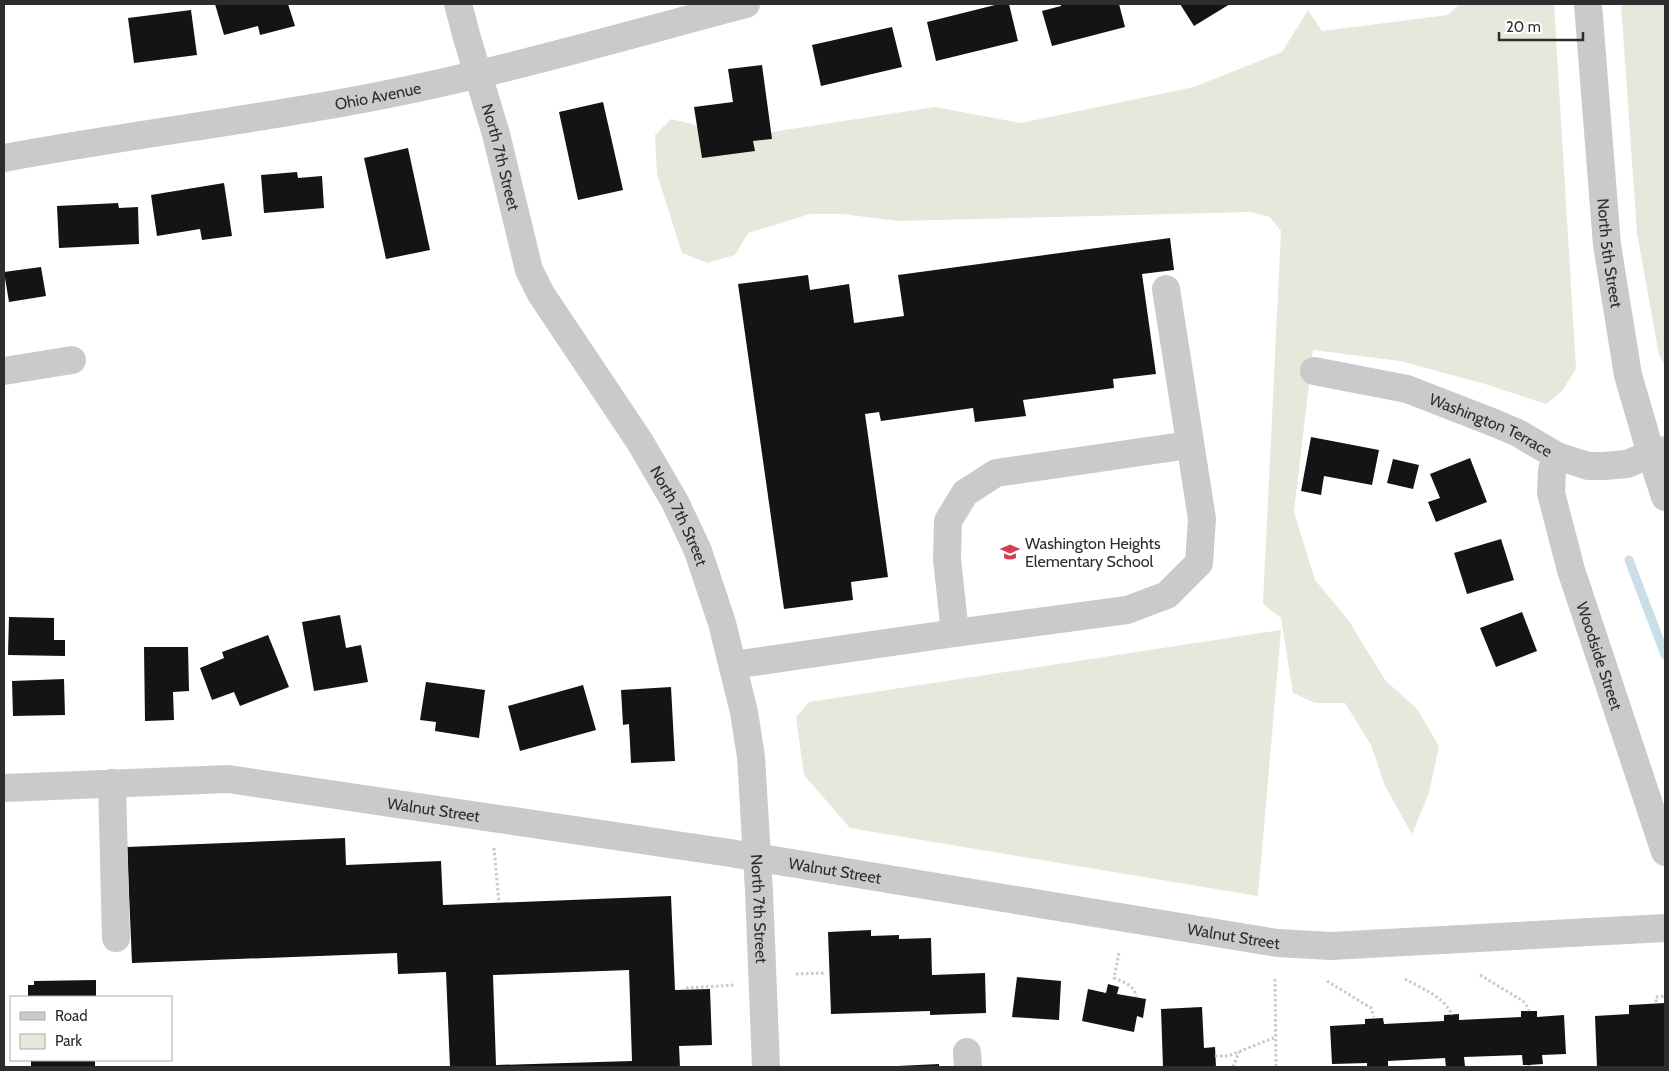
<svg xmlns="http://www.w3.org/2000/svg" width="1669" height="1071" font-family="Cabin,sans-serif">
<style>
.green{fill:#e4e9db}
.lines{fill:none;stroke-linecap:round;stroke-linejoin:round}
.stream{stroke:#c9dee7;stroke-width:9}
.building{fill:#141414;fill-rule:evenodd}
.path{stroke:#cacaca;stroke-width:3;stroke-dasharray:2.5 2.5;stroke-linecap:butt}
.minor{stroke:#cacaca;stroke-width:28}
.labels{text-anchor:middle;dominant-baseline:central;stroke-width:5;stroke-linejoin:round;paint-order:stroke}
.street-label{font-size:16px;fill:#2d2d2d;stroke:#fff}
.poi-label{font-size:16px;fill:#2d2d2d;stroke:#fff;text-anchor:start}
</style>
<rect width="100%" height="100%" fill="#fff"/>
<g class="green">
<path d="M1459,4h95l22,365 -14,22 -16,13 -61,-20 -85,-23 -87,-11 -19,162 21,68 34,41 36,59 32,29 22,37 -10,47 -17,41 -27,-48 -14,-41 -26,-42h-30l-22,-10 -12,-75 -18,-14 18,-373 -11,-14 -19,-5 -353,9 -56,-7h-32l-62,19 -13,22 -28,8 -25,-10 -25,-79 -2,-39 16,-16 21,5 26,14 30,1 24,-7 163,-25 86,16 173,-36 88,-35 26,-42 14,21 126,-16z"/>
<path d="M1621,4h44v362l-6,-11 -22,-122z"/>
<path d="M1281,630l-23,266 -408,-68 -46,-53 -8,-58 13,-15z"/>
</g>
<g class="lines">
<path class="stream" d="M1629,560l36,95"/>
</g>
<g class="building">
<path d="M215,4h73l7,22 -35,9 -2,-9 -34,9z"/>
<path d="M999,4h10l9,37 -82,20 -9,-39z"/>
<path d="M1061,4h58l6,23 -73,19 -10,-35 19,-5z"/>
<path d="M1180,4h50l-36,22z"/>
<path d="M191,10l6,45 -63,8 -6,-45z"/>
<path d="M892,27l10,40 -81,19 -9,-41z"/>
<path d="M762,65l10,74 -19,2 2,10 -53,7 -8,-51 39,-5 -5,-33z"/>
<path d="M603,102l20,88 -45,10 -19,-88z"/>
<path d="M408,148l22,102 -44,9 -22,-101z"/>
<path d="M297,172l1,6 24,-2 2,32 -60,5 -3,-38z"/>
<path d="M224,183l8,53 -30,4 -2,-11 -43,7 -6,-41z"/>
<path d="M118,203l1,5 19,-1 1,37 -80,4 -2,-42z"/>
<path d="M1170,238l4,32 -32,4 14,100 -43,5 1,9 -91,12 3,16 -51,6 -2,-14 -92,13 -2,-9 -14,2 23,163 -37,5 2,18 -69,9 -46,-325 70,-9 2,15 39,-6 5,39 50,-7 -6,-41z"/>
<path d="M41,267l5,29 -37,6 -5,-30z"/>
<path d="M1311,437l68,13 -7,35 -48,-9 -3,19 -20,-4z"/>
<path d="M1470,458l17,44 -51,20 -8,-20 12,-4 -10,-24z"/>
<path d="M1393,459l26,6 -6,24 -26,-6z"/>
<path d="M1501,539l13,41 -47,14 -13,-41z"/>
<path d="M1522,612l15,39 -41,16 -16,-39z"/>
<path d="M340,615l6,33 15,-3 7,37 -54,9 -12,-69z"/>
<path d="M9,617l45,1v22h11v16l-57,-1z"/>
<path d="M268,635l21,52 -49,19 -6,-14 -22,8 -12,-32 24,-10 -2,-6z"/>
<path d="M144,647h44l1,44 -16,1 1,28 -29,1z"/>
<path d="M64,679l1,36 -52,1 -1,-35z"/>
<path d="M426,682l59,8 -6,48 -44,-7 1,-9 -16,-2z"/>
<path d="M583,685l13,45 -76,21 -12,-45z"/>
<path d="M671,687l4,74 -44,2 -2,-39 -6,1 -2,-35z"/>
<path d="M345,838l1,27 95,-4 2,44 228,-9 4,94 35,-1 2,56 -33,1 1,21h-230l-4,-95 -48,2 -1,-21 -265,10 -5,-116zM629,970l3,91 -136,4 -3,-90z"/>
<path d="M871,930v6l28,-1v4l32,-1 1,37 53,-2 1,40 -56,2v-4l-99,3 -3,-82z"/>
<path d="M1017,977l44,4 -2,39 -47,-3z"/>
<path d="M96,980v17h-68v-12h6v-4z"/>
<path d="M1108,984l11,3 -2,7 29,5 -3,19 -6,-2 -3,16 -52,-11 6,-32 18,4z"/>
<path d="M1665,1003v64h-68l-2,-51 34,-2v-9z"/>
<path d="M1202,1007l2,41 11,-1 1,20h-53l-2,-58z"/>
<path d="M1521,1011h16v6l27,-2 2,39 -24,1 1,9 -14,1h-6l-1,-10 -58,2 1,9 -19,1 -1,-9 -57,3v6h-21v-4l-35,1 -2,-38 35,-2v-5l18,-1 1,6 60,-3v-6l15,-1v6l62,-3z"/>
<rect x="31" y="1060" width="64" height="7"/>
<path d="M939,1064v3h-41v-1z"/>
</g>
<g class="lines">
<g class="path">
<path d="M494,848l5,55"/>
<path d="M1119,953l-5,25c10,4 21,8 22,19"/>
<path d="M796,974l30,-1"/>
<path d="M1480,975l43,26 4,5 2,5"/>
<path d="M1275,979l1,88"/>
<path d="M1405,979c16,9 40,18 47,36"/>
<path d="M1327,981l44,27 3,9"/>
<path d="M686,988l49,-3"/>
<path d="M1656,1002v-5l9,-1"/>
<path d="M1215,1056h13l48,-19"/>
<path d="M1529,1065v2"/>
<path d="M1233,1067l6,-15"/>
</g>
<g class="minor">
<path id="s1" d="M458,4l9,34 29,96 33,136 12,24 99,148 35,60 23,49 24,72 22,89 7,45 8,134 7,176"/>
<path id="s2" d="M1588,4l19,241 21,130 23,79 14,43"/>
<path id="s3" d="M4,158c117,-22 236,-36 353,-58 131,-24 260,-62 389,-96"/>
<path d="M4,371l68,-11"/>
<path id="s4" d="M1314,371l93,18 90,35 21,9 39,23 31,10h16l23,-2 24,-10 14,-4"/>
<path id="s5" d="M1557,456l-5,14 -1,23 20,77 94,282"/>
<path d="M955,633l-8,-74 1,-38 17,-28 31,-20 193,-28"/>
<path d="M733,665l222,-32 172,-23 40,-15 32,-32 3,-44 -36,-230"/>
<path d="M112,783l4,155"/>
<path id="s6" d="M4,788l224,-9 502,74 547,90 54,3 334,-18"/>
<path d="M967,1052l1,15"/>
</g>
</g>
<defs>
<g id="school-bare" transform="scale(1.5)"><path d="M0-5L7-2L0 1L-7-2ZM-4 1L0 2.5L4 1V4Q0 6-4 4Z" fill="#d43f54" stroke="#fff" stroke-width="2.5" paint-order="stroke"/></g>
</defs>
<g fill-rule="evenodd">
<use href="#school-bare" x="1010" y="552"/>
</g>
<g class="labels">
<g class="street-label">
<text stroke="none"><textPath href="#s3" startOffset="379">Ohio Avenue</textPath></text>
<text stroke="none"><textPath href="#s1" startOffset="159">North 7th Street</textPath></text>
<text stroke="none"><textPath href="#s2" startOffset="250">North 5th Street</textPath></text>
<text stroke="none"><textPath href="#s4" startOffset="186">Washington Terrace</textPath></text>
<text stroke="none"><textPath href="#s1" startOffset="564">North 7th Street</textPath></text>
<text stroke="none"><textPath href="#s5" startOffset="208">Woodside Street</textPath></text>
<text stroke="none"><textPath href="#s6" startOffset="432">Walnut Street</textPath></text>
<text stroke="none"><textPath href="#s6" startOffset="838">Walnut Street</textPath></text>
<text stroke="none"><textPath href="#s1" startOffset="969">North 7th Street</textPath></text>
<text stroke="none"><textPath href="#s6" startOffset="1242">Walnut Street</textPath></text>
</g>
<g class="poi-label">
<text x="1025" y="543">Washington Heights<tspan x="1025" dy="18">Elementary School</tspan></text>
</g>
</g>
<rect width="1669" height="1071" fill="none" stroke="#2d2d2d" stroke-width="10"/>
<rect x="10" y="996" width="162" height="65" fill="#ffffff" stroke="#ababab"/>
<rect x="20" y="1012" width="25" height="8" fill="#cacaca" stroke="#ababab"/>
<text x="55" y="1021" font-size="15" fill="#2d2d2d">Road</text>
<rect x="20" y="1034" width="25" height="15" fill="#e4e9db" stroke="#ababab"/>
<text x="55" y="1046" font-size="15" fill="#2d2d2d">Park</text>
<path d="M1499 32v8h84v-8" fill="none" stroke="#2d2d2d" stroke-width="2.5"/>
<text x="1506" y="32" font-size="15" fill="#2d2d2d" stroke="#ffffff" stroke-width="4" paint-order="stroke">20 m</text>
</svg>
